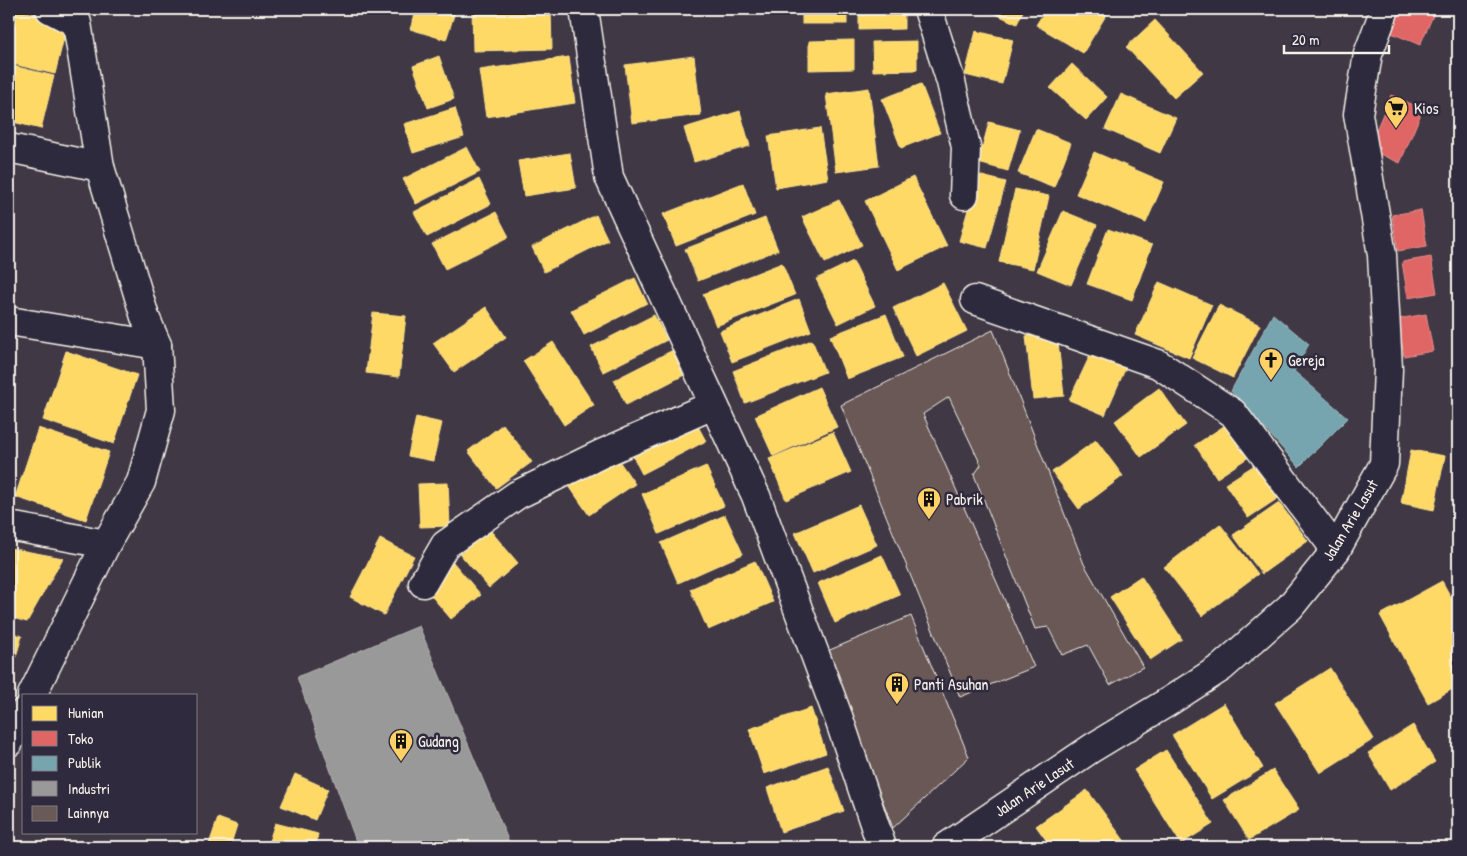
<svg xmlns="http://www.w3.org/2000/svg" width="1467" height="856" font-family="'Patrick Hand',sans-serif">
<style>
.homes{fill:#ffd966;stroke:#fce08d}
.shops{fill:#e06666;stroke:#e6908d}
.public{fill:#76a5af;stroke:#9cbcc0}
.industry{fill:#999;stroke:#b4b3b1}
.building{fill:#695957;stroke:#f4f1e8}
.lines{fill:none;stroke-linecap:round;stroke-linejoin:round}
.minor-casing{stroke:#f4f1e8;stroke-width:31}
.secondary-casing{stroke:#f4f1e8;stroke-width:31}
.minor{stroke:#2f2a3d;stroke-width:28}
.secondary{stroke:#2f2a3d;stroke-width:28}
.labels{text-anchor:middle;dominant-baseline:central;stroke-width:5;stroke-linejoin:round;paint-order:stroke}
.poi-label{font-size:16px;fill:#f4f1e8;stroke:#2f2a3d;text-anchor:start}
.street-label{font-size:16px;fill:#f4f1e8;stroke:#2f2a3d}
</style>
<rect width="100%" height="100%" fill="#403845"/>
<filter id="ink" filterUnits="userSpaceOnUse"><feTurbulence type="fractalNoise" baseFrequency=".02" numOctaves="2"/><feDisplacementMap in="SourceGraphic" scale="10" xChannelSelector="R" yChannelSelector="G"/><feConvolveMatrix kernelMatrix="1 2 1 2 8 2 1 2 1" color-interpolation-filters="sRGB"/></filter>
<g filter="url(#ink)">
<g class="homes">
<path d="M13,9l55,12 -13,53 -46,-11v-36z"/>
<path d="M417,9h39l-10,31 -36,-11z"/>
<path d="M472,9h79l1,40 -79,2z"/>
<rect x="802" y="9" width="45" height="15"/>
<path d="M859,9h45v20l-45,1z"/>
<path d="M985,9h39l-7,15z"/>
<path d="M1046,9h64l-27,44 -47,-28z"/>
<path d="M1155,20l48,52 -29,26 -48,-51z"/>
<path d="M976,31l37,9 -11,44 -37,-9z"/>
<path d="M854,40v29l-45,1v-29z"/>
<path d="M917,41v29l-44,1 -1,-29z"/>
<path d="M439,56l15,43 -26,9 -15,-42z"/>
<path d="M694,56l7,59 -69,8 -7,-58z"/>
<path d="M569,57l6,46 -89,14 -7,-47z"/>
<path d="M1072,64l35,33 -21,23 -36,-32z"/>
<path d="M9,65l45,11 -13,53 -32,-8z"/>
<path d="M921,84l19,49 -39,15 -19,-49z"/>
<path d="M869,88l10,78 -43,6 -10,-78z"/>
<path d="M1121,94l55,24 -16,35 -55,-24z"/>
<path d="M455,108l9,29 -51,16 -9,-29z"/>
<path d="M740,111l10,35 -56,16 -10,-34z"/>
<path d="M989,122l31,8 -12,41 -30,-8z"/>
<path d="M820,128l8,51 -52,9 -8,-52z"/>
<path d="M1036,129l35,14 -17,44 -36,-14z"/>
<path d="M467,147l13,25 -64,32 -13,-25z"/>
<path d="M1094,152l70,30 -18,41 -70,-29z"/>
<path d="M570,153l6,35 -52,8 -6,-35z"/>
<path d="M978,175l28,7 -19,66 -28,-7z"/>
<path d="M913,177l34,69 -49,24 -33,-69z"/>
<path d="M479,179l12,25 -64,33 -13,-25z"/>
<path d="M743,183l12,32 -79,31 -13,-32z"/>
<path d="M1015,189l34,7 -16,73 -34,-7z"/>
<path d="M839,200l23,45 -37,18 -23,-46z"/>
<path d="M1063,211l34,14 -26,60 -34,-14z"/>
<path d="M496,212l13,25 -64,32 -13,-25z"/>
<path d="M596,215l12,25 -64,32 -12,-25z"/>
<path d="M765,218l13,32 -80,31 -13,-32z"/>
<path d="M1108,229l44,16 -20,55 -45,-16z"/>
<path d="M853,261l22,45 -37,18 -22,-45z"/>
<path d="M782,263l13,32 -79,31 -13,-32z"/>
<path d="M635,278l12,25 -63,32 -13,-25z"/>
<path d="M1159,282l53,23 -23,53 -54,-23z"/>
<path d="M943,283l24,48 -51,25 -23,-48z"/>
<path d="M799,299l12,32 -79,31 -12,-31z"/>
<path d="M1219,305l41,20 -27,53 -41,-20z"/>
<path d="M486,307l20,30 -52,35 -21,-29z"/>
<path d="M373,313l33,3 -7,61 -33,-4z"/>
<path d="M886,314l17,43 -56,22 -17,-43z"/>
<path d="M654,315l13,25 -64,32 -12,-25z"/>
<path d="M1057,333l7,63 -31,3 -7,-63z"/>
<path d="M812,340l13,32 -80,31 -12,-32z"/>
<path d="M553,342l41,63 -30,20 -41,-64z"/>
<path d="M677,348l13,24 -64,33 -12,-25z"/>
<path d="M1093,349l34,16 -22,50 -36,-15z"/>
<path d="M66,351l71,24 -23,69 -71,-24z"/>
<path d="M819,387l18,40 -64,29 -18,-40z"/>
<path d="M1159,388l27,37 -45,32 -26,-36z"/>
<path d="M416,417l26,6 -9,38 -25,-5z"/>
<path d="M693,417l13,24 -64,33 -13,-25z"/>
<path d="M1233,420l22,33 -38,25 -22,-33z"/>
<path d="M503,424l29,38 -36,26 -28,-37z"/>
<path d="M38,428l71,24 -23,68 -71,-23z"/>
<path d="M833,432l18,40 -65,28 -17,-41z"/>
<path d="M1096,440l27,36 -44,33 -27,-37z"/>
<path d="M1411,450l34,6 -11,54 -33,-7z"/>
<path d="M615,455l20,29 -46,31 -20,-29z"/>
<path d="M1264,459l22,34 -38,25 -23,-34z"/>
<path d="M706,466l18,40 -65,28 -17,-40z"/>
<path d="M448,483l2,43 -30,1 -2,-43z"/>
<path d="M1279,503l29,38 -46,33 -29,-39z"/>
<path d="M859,505l18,40 -64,28 -18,-40z"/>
<path d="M725,515l18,39 -65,29 -17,-40z"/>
<path d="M1220,524l38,50 -56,42 -38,-49z"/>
<path d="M490,530l28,33 -29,25 -29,-34z"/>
<path d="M380,539l34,17 -30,59 -34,-18z"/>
<path d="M9,548l54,10 -36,64 -18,-5z"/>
<path d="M882,555l18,40 -65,28 -17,-40z"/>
<path d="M755,561l18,41 -65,28 -18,-41z"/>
<path d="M453,562l28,33 -30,24 -28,-33z"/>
<path d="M1141,576l41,63 -32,21 -40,-63z"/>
<path d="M1442,581l16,29v76l-30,17 -48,-88z"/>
<path d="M9,632l13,4 -13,45z"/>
<path d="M1330,668l44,71 -54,34 -45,-70z"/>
<path d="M1224,703l39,65 -51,31 -40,-64z"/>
<path d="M811,708l15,45 -62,21 -15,-45z"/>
<path d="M1413,725l22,37 -45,28 -22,-37z"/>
<path d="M1166,750l47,74 -32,20 -47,-74z"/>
<path d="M828,766l16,45 -63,21 -14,-44z"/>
<path d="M1273,770l26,40 -50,30 -25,-40z"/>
<path d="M295,774l33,15 -13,31 -34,-14z"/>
<path d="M1087,790l42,57h-78l-15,-21z"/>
<path d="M218,818l19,7 -7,22h-22z"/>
<path d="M275,823l43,11 -3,13h-48z"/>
</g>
<g class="shops">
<path d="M1398,9h38l-16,36 -31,-13z"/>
<path d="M1391,95l32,14 -23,54 -32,-14z"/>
<path d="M1421,210l6,36 -29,5 -6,-36z"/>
<path d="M1431,257l6,36 -29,5 -6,-36z"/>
<path d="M1426,314l7,37 -29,5 -6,-37z"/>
</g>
<path class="public" d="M1273,314l36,30 -15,27 54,47 -49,49 -68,-76z"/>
<path class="industry" d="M419,626l92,221h-153l-61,-170z"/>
<g class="building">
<path d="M993,330l91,234 59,103 -33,18 -22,-40 -26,10 -14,-28 -13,2 -61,-154 7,-10 -32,-68 -26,17 111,253 -74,30 -119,-292z"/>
<path d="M911,616l58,141 -76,71 -68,-176z"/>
</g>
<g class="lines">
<g class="minor-casing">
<g id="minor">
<path d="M584,9l25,168 147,319 83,223 43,128"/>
<path d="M928,9l23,73 15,65 -2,48"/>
<path d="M9,148l91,19"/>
<path d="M975,300l183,64 75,49 103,137"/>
<path d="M9,321l148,24"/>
<path d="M9,526l97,18"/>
<path d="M423,583l22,-38 72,-50 84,-41 112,-49"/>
<path d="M32,695l74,-151 35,-62 20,-72 -4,-65 -12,-28 -45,-150 -23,-144 -27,-14"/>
<path d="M9,742l15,-30"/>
</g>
</g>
<g class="secondary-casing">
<path id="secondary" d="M946,847l146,-99 76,-46 54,-35 68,-60 46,-57 48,-86 4,-95 -6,-114 -24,-141 10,-60 17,-45"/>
</g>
<use href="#minor" class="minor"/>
<use href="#secondary" class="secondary"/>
</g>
</g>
<defs>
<g id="supermarket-pin" transform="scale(1.25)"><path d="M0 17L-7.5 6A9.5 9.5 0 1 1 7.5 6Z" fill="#ffd166" stroke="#2f2a3d"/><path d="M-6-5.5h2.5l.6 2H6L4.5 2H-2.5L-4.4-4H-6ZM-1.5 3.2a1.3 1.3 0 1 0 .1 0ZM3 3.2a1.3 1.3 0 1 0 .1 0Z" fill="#111"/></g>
<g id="church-pin" transform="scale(1.25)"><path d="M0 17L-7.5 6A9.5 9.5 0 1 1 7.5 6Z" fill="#ffd166" stroke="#2f2a3d"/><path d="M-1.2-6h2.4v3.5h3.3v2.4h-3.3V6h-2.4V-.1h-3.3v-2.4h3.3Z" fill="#111"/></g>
<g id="building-pin" transform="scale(1.25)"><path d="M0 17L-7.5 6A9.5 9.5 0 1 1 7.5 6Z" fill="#ffd166" stroke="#2f2a3d"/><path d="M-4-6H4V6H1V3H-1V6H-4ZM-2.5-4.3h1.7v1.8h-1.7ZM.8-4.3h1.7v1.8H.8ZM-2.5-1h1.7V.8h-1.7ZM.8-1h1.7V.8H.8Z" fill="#111"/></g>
</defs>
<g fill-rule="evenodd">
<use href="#supermarket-pin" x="1396" y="108"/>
<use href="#church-pin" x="1271" y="360"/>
<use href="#building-pin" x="929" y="499"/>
<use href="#building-pin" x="897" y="684"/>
<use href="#building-pin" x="401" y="741"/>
</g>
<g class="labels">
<g class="poi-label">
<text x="1414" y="108">Kios</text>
<text x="1288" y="360">Gereja</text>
<text x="946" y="499">Pabrik</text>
<text x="914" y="684">Panti Asuhan</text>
<text x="418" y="741">Gudang</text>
</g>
<g class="street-label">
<text transform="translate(1350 520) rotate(-59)">Jalan Arie Lasut</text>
<text transform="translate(1034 787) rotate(-34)">Jalan Arie Lasut</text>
</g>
</g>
<rect width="1467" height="856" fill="none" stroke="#2f2a3d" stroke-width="30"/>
<rect x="15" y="15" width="1437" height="826" fill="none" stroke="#f4f1e8" stroke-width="2" filter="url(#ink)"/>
<rect x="22" y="694" width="175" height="140" fill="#2f2a3d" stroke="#7e7a81"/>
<rect x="32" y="706" width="25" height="15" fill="#ffd966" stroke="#7e7a81"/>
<text x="68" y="718" font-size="15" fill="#f4f1e8">Hunian</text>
<rect x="32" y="731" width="25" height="15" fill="#e06666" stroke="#7e7a81"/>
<text x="68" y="744" font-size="15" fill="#f4f1e8">Toko</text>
<rect x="32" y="756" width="25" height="15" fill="#76a5af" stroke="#7e7a81"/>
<text x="68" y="768" font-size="15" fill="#f4f1e8">Publik</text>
<rect x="32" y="781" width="25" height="15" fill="#999999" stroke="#7e7a81"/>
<text x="68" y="794" font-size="15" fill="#f4f1e8">Industri</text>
<rect x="32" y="806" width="25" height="15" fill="#695957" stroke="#7e7a81"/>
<text x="68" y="818" font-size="15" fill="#f4f1e8">Lainnya</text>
<path d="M1284 45v8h105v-8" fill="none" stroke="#f4f1e8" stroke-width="2.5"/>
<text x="1292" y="45" font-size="15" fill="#f4f1e8" stroke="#2f2a3d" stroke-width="4" paint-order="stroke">20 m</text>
</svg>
